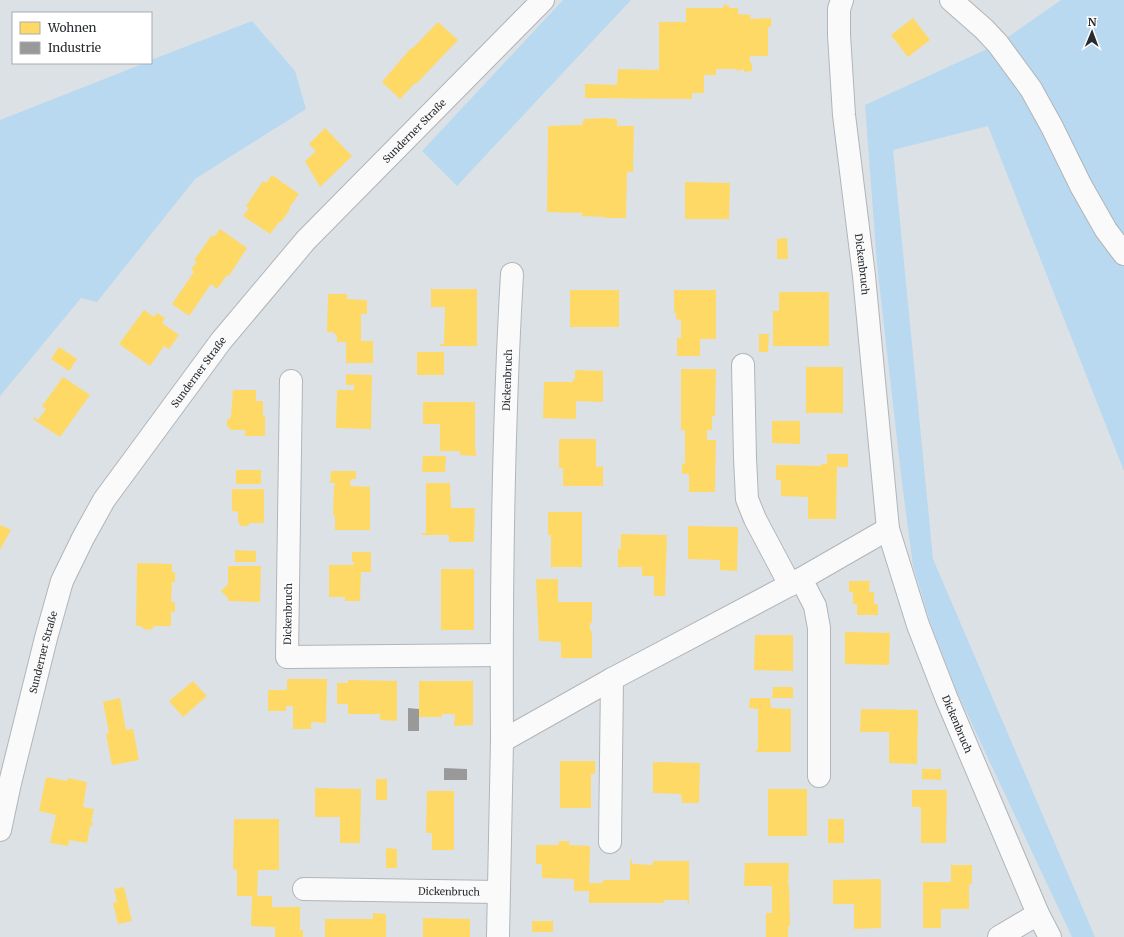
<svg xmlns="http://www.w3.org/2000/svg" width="1124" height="937" font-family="Merriweather,serif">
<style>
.green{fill:#b9d9f0}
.homes{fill:#ffd966}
.industry{fill:#999}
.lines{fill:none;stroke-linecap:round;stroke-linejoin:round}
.minor-casing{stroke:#b1b5b8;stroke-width:24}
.major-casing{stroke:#b1b5b8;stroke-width:24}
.minor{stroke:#fafafb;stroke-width:22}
.major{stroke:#fafafb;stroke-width:22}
.labels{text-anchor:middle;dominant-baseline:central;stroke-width:4;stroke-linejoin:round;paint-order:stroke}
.street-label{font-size:10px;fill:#282c2f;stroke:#fff}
</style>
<rect width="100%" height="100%" fill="#dce1e5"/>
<g class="green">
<path d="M563,0h68l-174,186 -35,-35z"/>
<path d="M1061,0h63v471l-136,-345 -95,24 40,409 162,378h-23l-115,-245 -25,-64 -19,-62 -11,-83 -25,-219 -12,-159 133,-61z"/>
<path d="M252,21l43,50 11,38 -111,70 -98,123 -16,-4 -81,98v-276l145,-57h6v-3z"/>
</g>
<g class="homes">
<path d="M726,4l4,4h8v6l13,1 -1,4 21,-1v9h-3v29h-18v7h2v8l-8,1v-3l-7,2v-2h-21v6h-12v18h-12v6l-107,-1v-14l32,1 1,-16 41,1v-48h27v-14h36z"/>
<path d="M913,18l17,22 -22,17 -17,-22z"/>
<path d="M438,22l20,18 -42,44 -1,-1 -15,16 -18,-17 29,-34 1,1z"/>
<path d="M606,118l11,1v7h17l-1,46h-6l-1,46h-21v-1l-23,-1v-3l-35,-1 1,-86 34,-1 2,-6z"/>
<path d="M325,128l27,28 -32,31 -15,-26 11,-10 -7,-7z"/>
<path d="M272,175l27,19 -10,14 1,1 -4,6 -5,7 -1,-1 -10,13 -27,-18 6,-8 -3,-2 17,-25 3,2z"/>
<path d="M685,182l45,1 -1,36h-44z"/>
<path d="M220,229l27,19 -18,28 -2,-1 -10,14 -6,-5 -22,32 -17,-12 22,-32 -3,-3 6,-7 -3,-2 18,-25 2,2z"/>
<path d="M787,238l1,21h-11v-20z"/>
<path d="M431,289h46v57h-37v-2h4l1,-37h-14z"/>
<rect x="570" y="290" width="49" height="37"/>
<path d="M674,290h42v49h-16v17h-23v-18h4v-18l-5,-1v-7l-2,1z"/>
<path d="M779,292h50v54h-56v-35h6z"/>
<path d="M328,294h19v5l20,1v14h-6v27h12v22h-27v-21h-9v-6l-4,-4h-6z"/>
<path d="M144,310l10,7 3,-4 8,5 -3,5 17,12 -10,14 -5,-3 -14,20 -31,-22z"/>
<path d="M759,334h10l-1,18h-9z"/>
<path d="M59,347l18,12 -8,12 -18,-12z"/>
<rect x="417" y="352" width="27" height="23"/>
<rect x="806" y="367" width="37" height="46"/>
<path d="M681,369h35l-1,47h-3v14h-5v10h9l-1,52h-26v-18h-7v-11l3,1v-34h-4z"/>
<path d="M575,370l28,1v31l-27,-1v18l-33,-1 1,-36h29v-3h2z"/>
<path d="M346,374l26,1 -1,54 -35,-1 1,-38h17v-5h-8z"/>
<path d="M63,377l27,18 -30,42 -27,-18 1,-2 4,3 8,-11 -4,-3z"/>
<path d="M233,390h23v11h7v14l2,2v19h-20v-6h-14l-4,-4v-6l4,-3z"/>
<path d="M423,402h52v48h1v6l-16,-1v-4h-20v-27h-17z"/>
<path d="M772,421h28v23l-28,-1z"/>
<path d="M559,439h37v28l7,-1v20h-40v-18h-4z"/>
<path d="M827,454h21v13h-11l-1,52h-28v-22l-27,-1v-16h-5v-15l45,1v-2h6z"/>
<path d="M423,456h23l-1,16h-23z"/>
<rect x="236" y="470" width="25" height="14"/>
<path d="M331,471h25v8h-5l-1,7 20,1v43h-35v-15h-2l1,-29h1v-3h-5z"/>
<path d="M426,483h24l1,25h24l-1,34h-25v-7h-27v-2h4z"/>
<path d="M232,489h32v34h-14l-3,3h-6l-3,-4v-10l-6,-1z"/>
<path d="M548,512h34v55h-31v-32h-3z"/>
<path d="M0,525l11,5 -11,20z"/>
<path d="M688,526l50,1 -1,44 -17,-1v-10l-32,-1z"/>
<path d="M621,534l46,1 -2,61h-11v-20h-12v-9h-24v-18h3z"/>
<path d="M235,550l21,1v11h-21z"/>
<path d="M352,552h19v20h-10l-1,29h-15v-4h-16v-32h25v-3h-2z"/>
<path d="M137,563l35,1v8h3v10h-3l-1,20h4v10h-4v14h-17l-3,4 -7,-1 -3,-3h-5z"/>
<path d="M228,566h33l-1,36 -32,-1v-3l-7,-7 7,-7z"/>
<rect x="441" y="569" width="33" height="61"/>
<path d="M536,579h22v23h34v21h-2v8h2v27h-31v-16l-22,-1z"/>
<path d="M849,581h21l-1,11h5v12h4v11h-21v-11h-4v-12h-4z"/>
<path d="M845,632l45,1 -1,32 -44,-1z"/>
<path d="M755,635h38v36l-39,-1z"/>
<path d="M287,679h40l-1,44 -15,-1v7h-18v-23h-7v5h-18v-21h19z"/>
<path d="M348,680l49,1v40l-15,-1 -2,1v-7h-32v-10h-11v-21h11z"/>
<path d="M193,681l14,15 -24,21 -14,-16z"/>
<path d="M419,681h54v44l-19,1 1,-12h-13v3h-23z"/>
<path d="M773,687h20v11h-21z"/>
<path d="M120,698l6,32 7,-1 6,31 -27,5 -6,-31 3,-1 -6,-31z"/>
<path d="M750,698h20l1,10 20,1v43h-35v-2h2v-41l-9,-1z"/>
<path d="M861,709l57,1 -1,54 -28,-1v-31h-29z"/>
<path d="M560,761h35v13h-4v34h-31z"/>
<path d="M653,762l47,1 -1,40h-17l-1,-9 -28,-1z"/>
<path d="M922,769h19v11l-19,-1z"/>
<path d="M46,777l21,4 1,-3 19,4 -4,25 11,2 -3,13h2l-1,4h-2l-3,17 -18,-3 -1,6 -18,-3 6,-28 -17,-4z"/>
<rect x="376" y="779" width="11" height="21"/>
<path d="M315,788l46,1 -1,54h-20v-26h-25z"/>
<rect x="768" y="789" width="39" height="47"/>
<path d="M912,790h35l-1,53h-25v-36h-9z"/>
<path d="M427,791h27v59h-22v-17h-6z"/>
<path d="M234,819h45v51h-21l-1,26h15v11h28v23h3v7h-28v-10l-24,-1 1,-30h-15v-26l-4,-1z"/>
<rect x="828" y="819" width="16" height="24"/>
<path d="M559,841h10v4l21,1 -1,37h14v-3h27v-20l2,1v3l21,1v-4h36v43h-1l-1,-4h-23v3h-75v-12h-15v-12l-32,-1v-14h-6v-19h23z"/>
<path d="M386,848l11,1v19h-11z"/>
<path d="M745,863h44l-1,22h1l1,41h-2v11h-22v-24h6v-27h-28z"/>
<path d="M951,865h21v19h-3v25h-28v19h-18v-46h28z"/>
<path d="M881,879v49l-27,1v-25h-21v-24z"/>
<path d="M124,887l8,34 -14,3 -5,-21 4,-1 -3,-13z"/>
<path d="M373,913l13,1v23h-61v-18h48z"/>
<path d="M423,918l47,1v18h-47z"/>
<rect x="532" y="921" width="21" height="11"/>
</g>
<g class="industry">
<path d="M408,708l11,1v22h-11z"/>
<path d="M444,768l23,1v11h-23z"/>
</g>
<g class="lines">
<g class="minor-casing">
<g id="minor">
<path id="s1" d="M842,0l-3,9v26l5,80 20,161 24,253 30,96 28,72 92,217 12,23"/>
<path d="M743,365l2,93 2,41 8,20 35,66"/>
<path d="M291,381l-4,276 214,-2"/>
<path d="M801,579l14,27 4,22v148"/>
<path id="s2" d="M502,741c-1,-156 1,-312 10,-467"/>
<path d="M610,842l2,-163"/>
<path id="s3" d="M304,889l194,3"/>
<path d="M498,937l4,-196 110,-62 189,-100 87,-50"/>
<path d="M999,937l39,-23"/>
</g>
</g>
<g class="major-casing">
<g id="major">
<path d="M951,0l33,29 14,15 33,45 21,38 29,59 25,44 18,24"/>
<path id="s4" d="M0,830l10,-47 36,-145 16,-57 21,-43 21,-38 117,-159 85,-101 237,-240"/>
</g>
</g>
<use href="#minor" class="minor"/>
<use href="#major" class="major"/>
</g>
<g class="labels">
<g class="street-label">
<text stroke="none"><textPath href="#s4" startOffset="831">Sunderner Straße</textPath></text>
<text stroke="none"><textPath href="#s1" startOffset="266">Dickenbruch</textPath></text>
<text stroke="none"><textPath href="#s4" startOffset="507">Sunderner Straße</textPath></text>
<text stroke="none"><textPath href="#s2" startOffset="361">Dickenbruch</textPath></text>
<text transform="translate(288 614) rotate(-89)">Dickenbruch</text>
<text stroke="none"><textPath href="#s4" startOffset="183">Sunderner Straße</textPath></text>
<text stroke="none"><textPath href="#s1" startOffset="739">Dickenbruch</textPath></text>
<text stroke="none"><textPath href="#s3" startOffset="145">Dickenbruch</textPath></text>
</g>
</g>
<rect x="12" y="12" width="140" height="52" fill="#ffffff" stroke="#a9abac"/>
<rect x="20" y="22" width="20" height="12" fill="#ffd966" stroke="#a9abac"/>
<text x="48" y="32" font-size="12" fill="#282c2f">Wohnen</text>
<rect x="20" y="42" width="20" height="12" fill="#999999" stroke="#a9abac"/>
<text x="48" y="52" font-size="12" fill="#282c2f">Industrie</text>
<g transform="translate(1092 32) rotate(1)" stroke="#ffffff" stroke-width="3" paint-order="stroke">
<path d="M0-3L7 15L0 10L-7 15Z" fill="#282c2f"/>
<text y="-6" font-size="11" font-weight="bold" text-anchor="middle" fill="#282c2f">N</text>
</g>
</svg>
